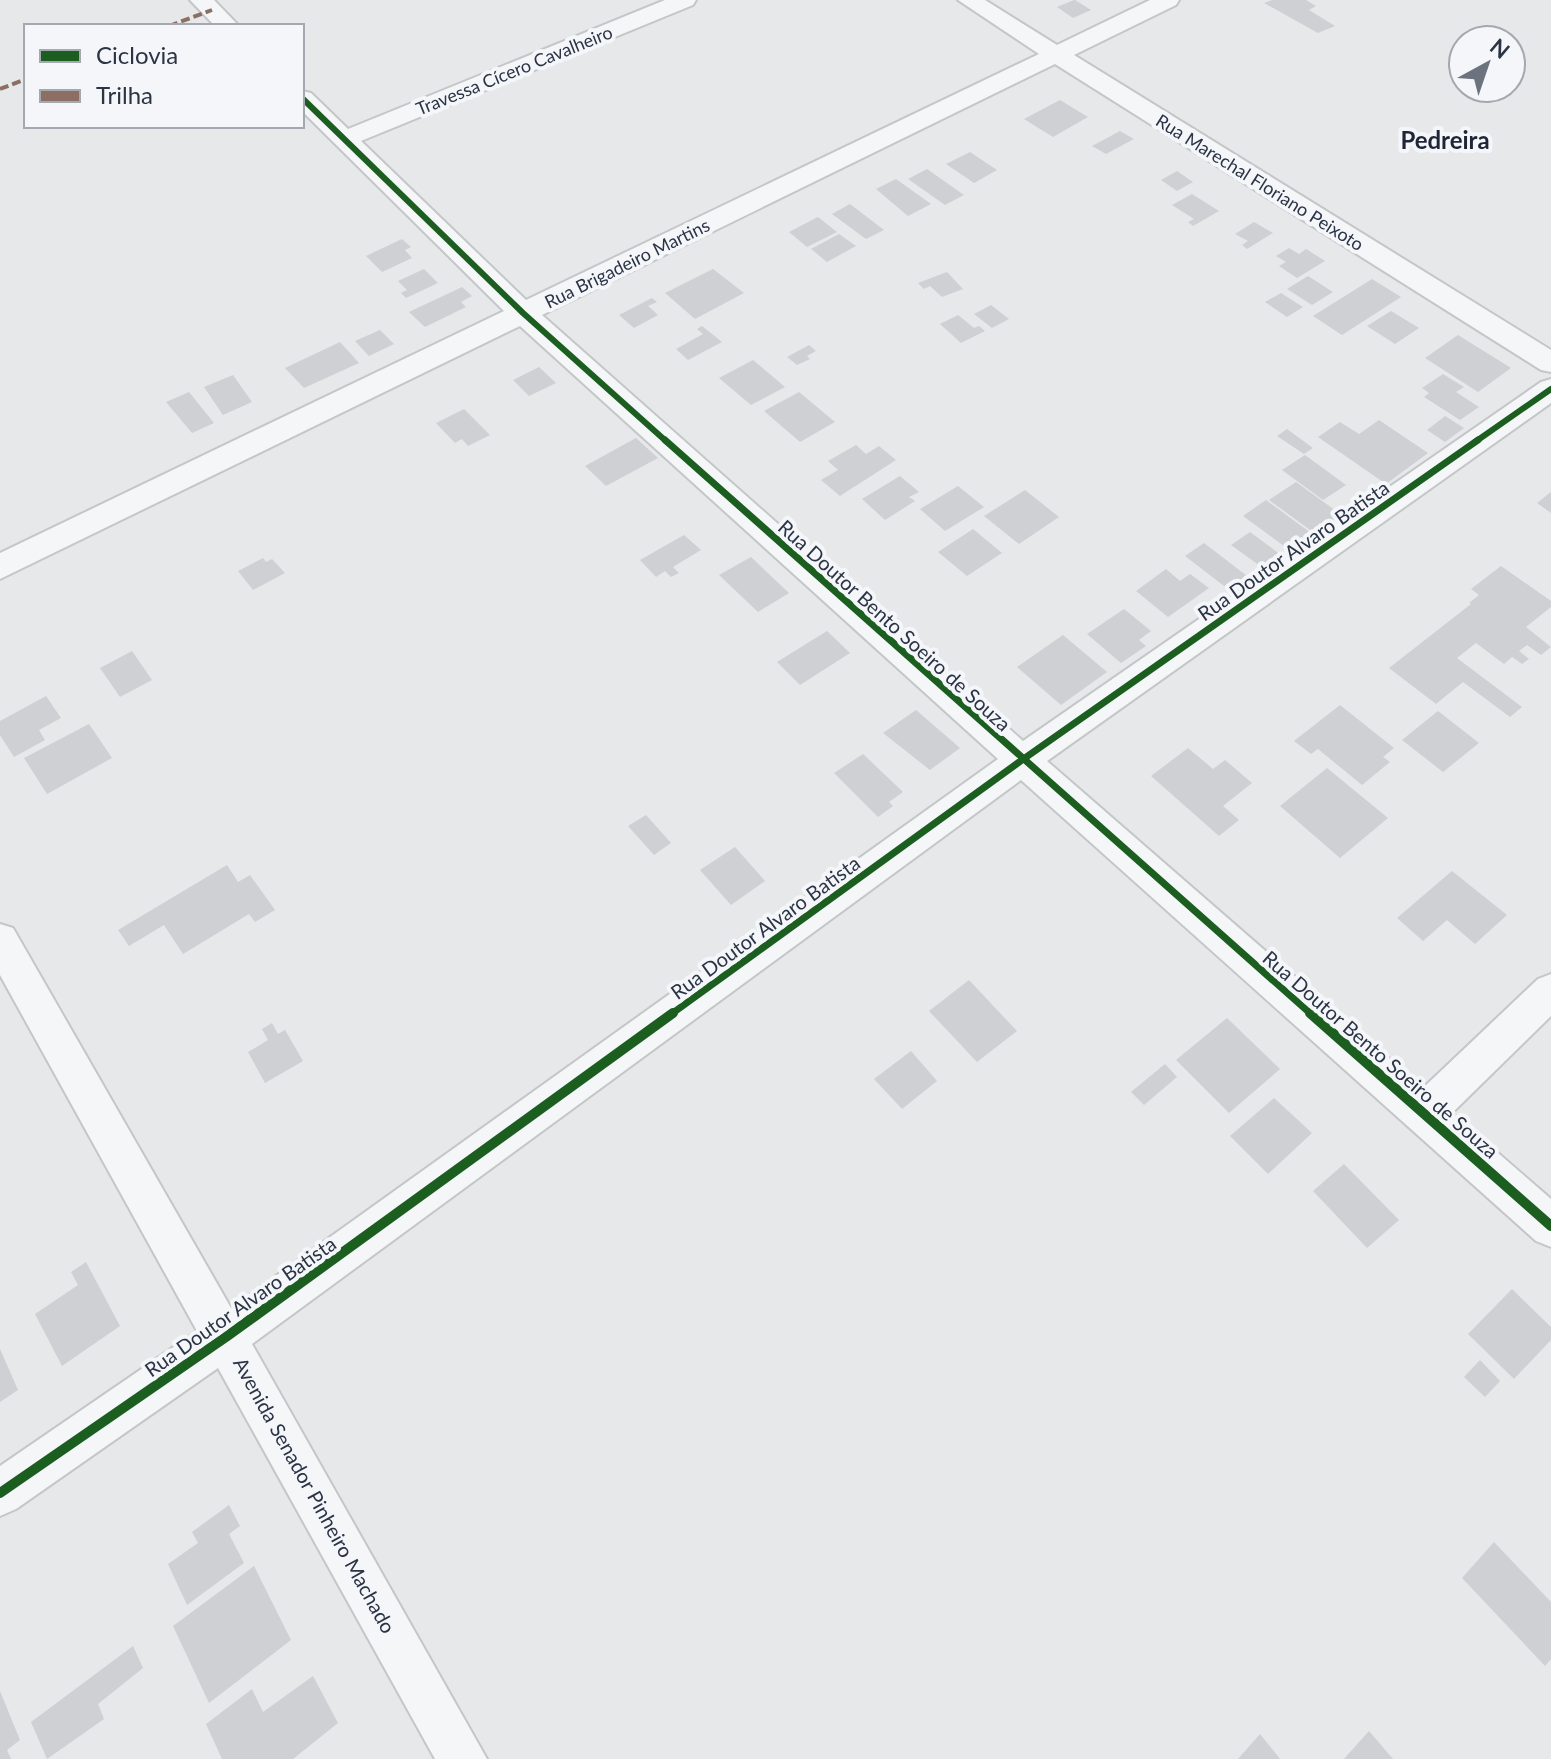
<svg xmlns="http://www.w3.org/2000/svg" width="1551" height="1759" font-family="Lato,sans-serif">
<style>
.building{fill:#ced0d3}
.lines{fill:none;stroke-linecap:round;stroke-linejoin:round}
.street-casing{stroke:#c4c6c8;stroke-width:4}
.street{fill:#f5f6f7;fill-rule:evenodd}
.quiet{stroke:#8d6e63;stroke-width:4;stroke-dasharray:9 4;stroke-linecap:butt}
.cycleway-far2-casing{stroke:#f4f6f9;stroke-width:10}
.cycleway-far1-casing{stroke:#f4f6f9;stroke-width:12}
.cycleway-casing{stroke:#f4f6f9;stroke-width:15}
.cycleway-far2{stroke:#1b5e20;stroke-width:6}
.cycleway-far1{stroke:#1b5e20;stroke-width:7}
.cycleway{stroke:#1b5e20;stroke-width:10}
.labels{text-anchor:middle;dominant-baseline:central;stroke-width:8;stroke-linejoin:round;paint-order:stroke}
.far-street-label{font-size:18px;fill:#2b3445;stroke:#f4f6f9}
.street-label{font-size:20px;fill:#2b3445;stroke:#f4f6f9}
.far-district-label{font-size:24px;font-weight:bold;fill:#1d2536;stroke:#f4f6f9}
</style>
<rect width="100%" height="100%" fill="#e6e8ea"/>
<g class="building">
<path d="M1074,0h1l16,10 -18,8 -16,-11z"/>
<path d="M1272,0h34l10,6 -7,4 26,16 -17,7 -54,-30z"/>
<path d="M1060,100l28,17 -35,20 -29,-18z"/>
<path d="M1120,131l14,8 -28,15 -14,-8z"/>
<path d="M970,152l27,18 -23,13 -28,-19z"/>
<path d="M927,169l37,26 -19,10 -37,-26z"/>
<path d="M1177,171l16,11 -16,9 -16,-11z"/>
<path d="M896,179l35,25 -23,12 -32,-27z"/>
<path d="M1192,194l27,17 -26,15 -5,-4 6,-3 -22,-14z"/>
<path d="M850,204l34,26 -18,9 -34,-25z"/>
<path d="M818,217l19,15 -30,15 -18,-15z"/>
<path d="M1254,222l19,11 -26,16 -5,-4 6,-4 -13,-7z"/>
<path d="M839,234l17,12 -29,16 -16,-13z"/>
<path d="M402,239l9,8 -6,3 7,8 -30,14 -16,-16z"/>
<path d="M1289,248l10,6 7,-5 19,12 -28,17 -18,-12 7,-4 -10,-6z"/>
<path d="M424,269l14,14 -32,15 -5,-5 6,-3 -9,-9z"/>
<path d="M713,269l31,24 -49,26 -30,-26z"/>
<path d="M947,272l16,17 -21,8 -12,-11 -6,3 -6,-6z"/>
<path d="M1308,276l25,16 -21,13 -25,-16z"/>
<path d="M1372,279l29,18 -59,38 -29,-19z"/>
<path d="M462,287l10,9 -11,6 5,5 -41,20 -16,-15z"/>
<path d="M1281,293l22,14 -16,10 -22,-15z"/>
<path d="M652,298l5,4 -9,4 10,9 -24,13 -15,-13z"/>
<path d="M991,305l18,14 -17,9 -18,-14z"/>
<path d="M1391,311l28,17 -24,16 -28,-18z"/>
<path d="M958,315l16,13 5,-2 6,5 -24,12 -21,-19z"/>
<path d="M702,326l20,16 -34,18 -12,-11 27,-15 -6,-5z"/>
<path d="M380,330l14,14 -25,12 -14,-15z"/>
<path d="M1458,335l53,33 -33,24 -53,-34z"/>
<path d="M340,342l19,21 -55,25 -19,-20z"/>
<path d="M809,345l7,6 -9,5 3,3 -13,6 -10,-8z"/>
<path d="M753,360l32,27 -34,18 -32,-27z"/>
<path d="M539,367l17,16 -27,13 -16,-16z"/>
<path d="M1443,374l21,13 -8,5 23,15 -19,13 -36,-23 5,-4 -7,-5z"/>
<path d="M233,375l19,27 -29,13 -19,-28z"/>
<path d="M189,392l25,31 -22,10 -26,-31z"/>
<path d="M799,392l36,30 -35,20 -36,-31z"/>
<path d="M464,409l26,26 -22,11 -6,-7 -7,4 -19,-20z"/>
<path d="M1445,416l19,12 -19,14 -18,-12z"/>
<path d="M1379,420l49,33 -42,31 -68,-47 22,-15 19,12z"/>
<path d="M1287,429l26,19 -9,6 -27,-18z"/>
<path d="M636,438l22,20 -52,28 -21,-20z"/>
<path d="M856,445l10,9 13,-8 17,14 -56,36 -19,-16 17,-10 -10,-9z"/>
<path d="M1305,455l41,30 -23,15 -41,-30z"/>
<path d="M900,476l19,16 -10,5 6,4 -30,19 -23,-21z"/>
<path d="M1296,482l47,34 -26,19 -48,-35z"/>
<path d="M958,486l26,21 -39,24 -25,-22z"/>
<path d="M1025,490l34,27 -40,27 -35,-28z"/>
<path d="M1551,492v21l-14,-10z"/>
<path d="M1266,500l49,36 -23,16 -49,-36z"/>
<path d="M973,529l29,24 -35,23 -29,-24z"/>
<path d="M1250,532l35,26 -18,13 -36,-26z"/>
<path d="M684,535l17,15 -28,17 6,6 -8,4 -6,-6 -9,6 -16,-17z"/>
<path d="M1204,543l47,36 -19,13 -47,-36z"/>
<path d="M751,557l38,36 -31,19 -39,-37z"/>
<path d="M263,558l3,4 6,-3 13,14 -32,17 -15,-19z"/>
<path d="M1501,566l50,35v6l-25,20 25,20 -10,8 -14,-10 -8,6 10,8 -7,5 -10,-7 -8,7 -28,-21 -19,15 65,49 -12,10 -47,-35 -27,22 -47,-36 82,-64 -2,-1 10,-8 -8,-6z"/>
<path d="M1166,569l14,12 10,-7 19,14 -41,29 -32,-26z"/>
<path d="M1124,609l27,22 -12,9 7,6 -25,17 -34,-29z"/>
<path d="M827,631l23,22 -50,32 -23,-23z"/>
<path d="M1063,635l44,37 -46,33 -44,-38z"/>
<path d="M132,651l20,29 -32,17 -20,-29z"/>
<path d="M46,696l15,22 -22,12 6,10 -31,17 -14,-22v-14z"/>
<path d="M1340,705l54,43 -11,9 7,5 -28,23 -44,-36 -7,5 -17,-13z"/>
<path d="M916,710l44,38 -30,22 -47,-37z"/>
<path d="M1438,711l41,32 -36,29 -41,-32z"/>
<path d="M89,724l23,34 -65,36 -23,-36z"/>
<path d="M1188,748l25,21 12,-9 27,23 -29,23 16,14 -20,16 -68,-60z"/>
<path d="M863,754l40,38 -14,10 4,4 -15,11 -44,-44z"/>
<path d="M1327,768l61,50 -48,40 -60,-52z"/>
<path d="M646,815l25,28 -17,12 -26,-29z"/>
<path d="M735,847l30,34 -34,24 -31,-35z"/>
<path d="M227,865l11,17 12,-7 25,35 -20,12 -6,-8 -66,40 -19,-29 -35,21 -11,-16z"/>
<path d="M1452,871l55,44 -32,29 -28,-24 -24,21 -26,-23z"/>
<path d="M969,980l48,51 -40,31 -48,-51z"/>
<path d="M1227,1018l53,51 -51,44 -53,-53z"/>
<path d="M272,1023l6,11 7,-4 18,31 -38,22 -17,-31 20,-12 -6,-11z"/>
<path d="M911,1051l26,30 -35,28 -28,-30z"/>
<path d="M1165,1064l12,13 -33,28 -13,-13z"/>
<path d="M1274,1098l38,35 -44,41 -38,-38z"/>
<path d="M1344,1164l55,56 -32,28 -54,-57z"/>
<path d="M86,1262l34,64 -58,40 -27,-52 43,-29 -7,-13z"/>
<path d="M1512,1289l39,38v13l-37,39 -46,-45z"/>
<path d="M0,1349l18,41 -18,12z"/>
<path d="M1480,1360l20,21 -15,16 -21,-20z"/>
<path d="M229,1505l11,21 -11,8 15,29 -57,42 -19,-41 30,-21 -6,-11z"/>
<path d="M1494,1542l57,60v57l-6,7 -83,-88z"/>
<path d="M254,1566l37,74 -82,63 -36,-77z"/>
<path d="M133,1646l10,22 -45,36 6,15 -57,40 -16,-37z"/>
<path d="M313,1676l25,47 -45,36h-71l-16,-35 46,-35 11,23z"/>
<path d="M0,1691l20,49 -13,10 4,9h-11z"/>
<path d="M1369,1731l24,28h-49z"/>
<path d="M1260,1734l20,25h-42z"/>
</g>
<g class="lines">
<g class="street-casing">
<g id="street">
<path d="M190,0h24l25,26h-24z"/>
<path d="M665,0h31l-3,5 -332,136 165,159 513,-246 -81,-54h27l72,45 93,-45h29l-3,5 -102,50 477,295v22l-10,-2 -486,-306 -513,251 481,426 518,-359 10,-3v24l-504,358 376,327 115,-109 13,-5v42l-99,97 99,86v48l-15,-6 -515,-461 -769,564 235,415h-52l-217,-391 -202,141 -16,7v-50l197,-135 -197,-356v-51l13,4 218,380 767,-549 -478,-433 -520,253v-26l504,-242 -202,-200v-20l9,2 37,36z"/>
</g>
</g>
<use href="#street" class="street"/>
<g class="quiet">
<path d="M169,26l43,-16"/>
<path d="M0,89l26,-10"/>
</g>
<g class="cycleway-far2-casing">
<g id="cycleway-far2">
<path d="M302,98l221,215 144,129"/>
<path d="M1475,442l76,-53"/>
</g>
</g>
<g class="cycleway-far1-casing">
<g id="cycleway-far1">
<path d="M665,440l647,575"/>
<path d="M670,1015l352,-255 456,-320"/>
</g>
</g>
<g class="cycleway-casing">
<g id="cycleway">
<path d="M1310,1013l241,213"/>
<path d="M0,1493l226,-156 447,-324"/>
</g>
</g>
<use href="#cycleway-far2" class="cycleway-far2"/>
<use href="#cycleway-far1" class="cycleway-far1"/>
<use href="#cycleway" class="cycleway"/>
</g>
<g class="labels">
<g class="far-street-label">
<text transform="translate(514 70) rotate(-22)">Travessa Cícero Cavalheiro</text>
<text transform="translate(1260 182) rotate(32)">Rua Marechal Floriano Peixoto</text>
<text transform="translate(627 263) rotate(-26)">Rua Brigadeiro Martins</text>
</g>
<g class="street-label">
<text transform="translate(1293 550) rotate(-35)">Rua Doutor Alvaro Batista</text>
<text transform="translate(895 625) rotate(42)">Rua Doutor Bento Soeiro de Souza</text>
<text transform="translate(765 927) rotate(-36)">Rua Doutor Alvaro Batista</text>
<text transform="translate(1381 1054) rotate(41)">Rua Doutor Bento Soeiro de Souza</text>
<text transform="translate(240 1306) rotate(-35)">Rua Doutor Alvaro Batista</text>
<text transform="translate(315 1495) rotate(61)">Avenida Senador Pinheiro Machado</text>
</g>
<g class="far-district-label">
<text x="1445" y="139">Pedreira</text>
</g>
</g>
<rect x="24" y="24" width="280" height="104" fill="#f4f6f9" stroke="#a4a8b1" stroke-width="2"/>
<rect x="40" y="50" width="40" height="12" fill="#1b5e20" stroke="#a4a8b1" stroke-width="2"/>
<text x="96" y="64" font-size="24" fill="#2b3445">Ciclovia</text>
<rect x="40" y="90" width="40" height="12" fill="#8d6e63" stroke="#a4a8b1" stroke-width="2"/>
<text x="96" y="104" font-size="24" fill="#2b3445">Trilha</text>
<g transform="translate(1487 64) rotate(40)"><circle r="38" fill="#f4f6f9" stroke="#a4a8b1" stroke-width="2"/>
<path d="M0-6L14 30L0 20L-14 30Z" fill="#6c737f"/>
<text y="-12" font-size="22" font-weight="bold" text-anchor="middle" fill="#2b3445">N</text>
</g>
</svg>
